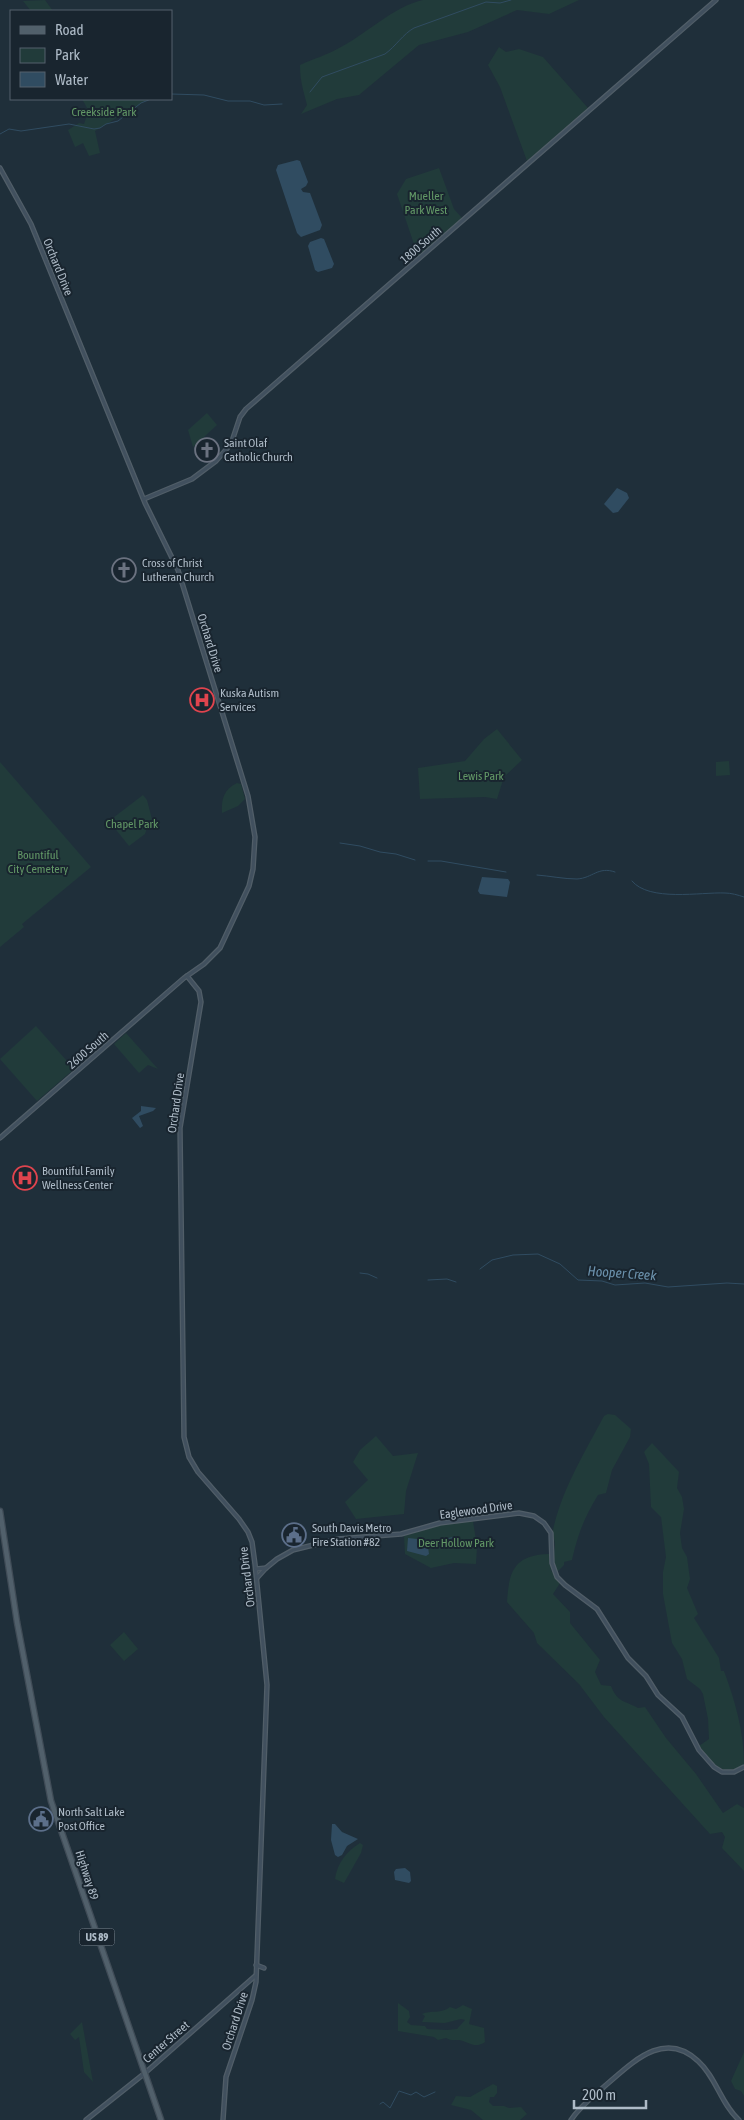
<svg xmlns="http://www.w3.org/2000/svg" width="744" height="2120" font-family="'Asap Condensed',sans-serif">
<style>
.green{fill:#213b3a}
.water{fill:#304c61}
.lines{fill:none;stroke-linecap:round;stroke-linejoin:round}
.stream{stroke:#304c61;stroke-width:1}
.secondary-casing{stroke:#515e68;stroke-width:5.5}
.primary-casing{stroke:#404c57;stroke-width:7}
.secondary{stroke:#41505e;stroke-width:3}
.primary{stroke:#51606b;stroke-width:4.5}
.labels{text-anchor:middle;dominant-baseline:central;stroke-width:4;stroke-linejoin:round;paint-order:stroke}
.shield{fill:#19252f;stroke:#818e99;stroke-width:1}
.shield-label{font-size:11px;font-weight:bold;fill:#aebbc7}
.park-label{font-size:12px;fill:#639967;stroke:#19252f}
.street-label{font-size:12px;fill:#aebbc7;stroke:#19252f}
.poi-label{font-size:12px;fill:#aebbc7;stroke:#19252f;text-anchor:start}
.water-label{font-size:14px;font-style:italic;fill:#6c92ad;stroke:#19252f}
</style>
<rect width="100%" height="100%" fill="#1f2f3a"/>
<g class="green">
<path d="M45,0l8,11h-22l-8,-10z"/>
<path d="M423,0h156l-30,14 -32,-4 -49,22 -49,13 -60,50 -22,4 -36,15 6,-9c-4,-16 -7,-24 -7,-40 13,-6 27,-10 39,-17 28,-14 53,-41 84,-48z"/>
<path d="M499,47l7,5 13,-3 24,8 45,51 -61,53 -27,-74 -12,-22z"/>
<path d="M82,99h66l-53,32 5,22 -11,3 -6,-13 -8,4 -7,-17 11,-7 5,1 2,-6 5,-3z"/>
<path d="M439,168l15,41 8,9 -44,38 -21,-62 9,-15z"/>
<path d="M207,413l10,12 -24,22 -5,-17z"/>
<path d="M497,729l25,31 -18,17 -7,22 -12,-2 -65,2 -2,-31 47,-7 19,-22z"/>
<path d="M729,761l1,14 -14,1v-14z"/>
<path d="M0,762l91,105 -69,57 2,3 -24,20z"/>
<path d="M237,783l4,1 4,15 -7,7 -16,7c-1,-14 2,-24 15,-30z"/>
<path d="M143,795l4,5 6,23 -6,5 -2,6 -16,12 -20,-25z"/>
<path d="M36,1026l38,43 -37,32 -37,-42z"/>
<path d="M126,1033l32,36 -10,-4 -9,8 -25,-29z"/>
<path d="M608,1414l7,1 16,14 -1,8 -18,33 -6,23 -8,2c-14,23 -20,39 -26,65l-8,2v3l-7,7c-4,-10 -3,-17 -2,-27 0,-5 -3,-10 -2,-15 9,-41 32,-78 51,-114z"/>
<path d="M376,1436l17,20 25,-3 -12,38 -2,23 -48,5 -11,-17 23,-22 -15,-18 7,-12z"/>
<path d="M652,1443l27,29 -2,16 5,9 2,12 -4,24 2,15 5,9 3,22 -3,9 11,26 -4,4 25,40 2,13h3c11,30 20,60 20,93 -21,16 -32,-2 -45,-18l10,-7 -1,-20 -5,-25 -3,-5 -13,-10 -5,-20 -10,-16 -9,-49v-22l3,-15 -5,-40 -10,-10 -2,-43 -5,-12z"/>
<path d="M473,1521l4,26 -1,17 -22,-1 -23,5 -26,-14 -1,-18 36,-11z"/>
<path d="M549,1554l2,16 9,13 -7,11 17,18v11l30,37 -5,12 6,13 10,1c7,17 13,14 27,22l7,-1 21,31 30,36 27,39 14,-9 7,4v63l-22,-23 3,-11 -3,-5 -12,2 -106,-117 -25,-33 -42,-41 -3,-10 -27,-31c2,-31 7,-47 42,-48z"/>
<path d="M124,1632l14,17 -14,12 -14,-16z"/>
<path d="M360,1843l3,2 -2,8 -17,30 -9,-4c2,-16 12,-28 25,-36z"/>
<path d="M398,2003l11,8 1,6 -3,5 4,3 14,1 2,3 20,1 10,-1 8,-9 -4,-1 -16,4 -23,-1 3,-6 -3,-2c9,-4 19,0 28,-7l6,2 7,-4 9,4 -3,15 15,4 1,14c-10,7 -16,0 -26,-2 -5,0 -8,1 -13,-2l-8,2 -4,-3 -36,-6z"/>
<path d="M82,2022l11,60 -9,-10 -5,-35 -4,3 -5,-6z"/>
<path d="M744,2052v44l-3,-5 -6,-2 -4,-8z"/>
<path d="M493,2084l4,2v7l-3,4h-4l-1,5 4,4h11l5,2 12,-1 6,7 -7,6h-37l-12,-10 -20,-5 5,-9 14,1z"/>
</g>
<g class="water">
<path d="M297,160l3,1 8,21 -2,4 -5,3 2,3 7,1 12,32 -2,5 -19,7 -4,-4 -21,-63 2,-5z"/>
<path d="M321,238l3,1 10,25 -2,4 -14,4 -3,-2 -7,-24 2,-4z"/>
<path d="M617,488l10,5 2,5 -11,14 -5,1 -9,-9z"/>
<path d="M482,877l26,2 2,3 -3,15 -27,-3 -2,-3z"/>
<path d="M141,1106l15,2 -3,3 -14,5 4,10 -3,2 -8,-10 9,-7z"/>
<path d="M408,1538l19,2 2,14 -3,2 -19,-5z"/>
<path d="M332,1824h3l7,8 16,7 -11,7 -5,9 -4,2 -3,-2 -4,-15z"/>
<path d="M405,1868l5,4 1,9 -2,2 -14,-3 -1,-8 2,-3z"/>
</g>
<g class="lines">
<g class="stream">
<path d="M310,92l12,-15 63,-23c11,-8 18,-20 29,-26l72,-26 14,1 11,-3"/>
<path d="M171,94l33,1 24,6h22l14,4 18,-1"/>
<path d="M0,134l9,-5 12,2 48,-7 25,5 6,-1 6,-4 12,-3 23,-18 10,-4"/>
<path d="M340,843l20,3 20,6 16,2 19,6"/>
<path d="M428,861h13l65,11"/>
<path d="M537,875c13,1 27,4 40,4 16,-1 21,-13 38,-7"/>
<path d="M632,881c17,21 69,11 93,12 6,0 13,2 19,4"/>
<path d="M480,1269l12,-9 21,-5 25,-1 22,10 18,16 24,1 13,4 30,-2 23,4 59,-4 17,1"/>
<path d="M360,1273l8,1 9,4"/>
<path d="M428,1280l19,-1 9,3"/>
<path d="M427,1547l10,1 5,-8 13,-3"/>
<path d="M380,2104l3,-2 7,6 9,-17 12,4 5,-3 8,5 11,-5"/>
</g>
<g class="secondary-casing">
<g id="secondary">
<path d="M0,168l31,56 114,279 33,67 70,226 7,41 -2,32 -4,17 -29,62 -16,16 -20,14 -184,160"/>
<path d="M144,499l48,-20 24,-18 15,-17 9,-27 6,-8 470,-409"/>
<path d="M187,976l12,15 2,11 -21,126 4,309 5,20 9,15 41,47 9,13 4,10 3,22 12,121 -11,297 -4,18 -26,77 -3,43"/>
<path d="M256,1569l10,-1 11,-9 16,-9 45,-11 63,-5 39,-11 79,-10 15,3 10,7 7,10 1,30 5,14 8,8 32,24 31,49 18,18 12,19 24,22 17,33 15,17 8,5h12l10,-5"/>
<path d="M257,1578l9,-10"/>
<path d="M256,1965l8,3"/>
<path d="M86,2120l59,-47 110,-97"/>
<path d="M571,2120c9,-14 23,-24 35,-35 26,-22 58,-56 92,-24 18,16 23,43 41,59"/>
</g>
</g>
<g class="primary-casing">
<path id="primary" d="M0,1511l17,111 34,179 110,319"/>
</g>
<use href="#secondary" class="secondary"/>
<use href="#primary" class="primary"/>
</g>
<defs>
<g id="church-ring" transform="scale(1.25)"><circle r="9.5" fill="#19252f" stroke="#6b7280" stroke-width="1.5"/><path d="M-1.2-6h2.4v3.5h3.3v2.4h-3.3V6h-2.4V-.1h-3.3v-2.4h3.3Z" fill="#6b7280"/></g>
<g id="hospital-ring" transform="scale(1.25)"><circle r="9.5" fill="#19252f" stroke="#e0444e" stroke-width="1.5"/><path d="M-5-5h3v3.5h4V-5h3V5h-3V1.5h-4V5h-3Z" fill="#e0444e"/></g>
<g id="civic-ring" transform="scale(1.25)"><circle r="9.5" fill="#19252f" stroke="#5c6f8a" stroke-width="1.5"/><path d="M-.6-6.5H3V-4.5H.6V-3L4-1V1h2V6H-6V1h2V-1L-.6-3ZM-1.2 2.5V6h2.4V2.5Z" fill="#5c6f8a"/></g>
</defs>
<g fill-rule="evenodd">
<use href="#church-ring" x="207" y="450"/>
<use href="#church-ring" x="124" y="570"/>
<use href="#hospital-ring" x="202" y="700"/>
<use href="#hospital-ring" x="25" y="1178"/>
<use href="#civic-ring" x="294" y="1535"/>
<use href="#civic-ring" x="41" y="1819"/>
</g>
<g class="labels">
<rect class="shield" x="79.5" y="1928.5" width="35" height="17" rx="4"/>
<g class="shield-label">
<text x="97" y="1937">US 89</text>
</g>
<g class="park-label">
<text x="104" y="112">Creekside Park</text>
<text x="426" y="196">Mueller<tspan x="426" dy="14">Park West</tspan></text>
<text x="481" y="776">Lewis Park</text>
<text x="132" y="824">Chapel Park</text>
<text x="38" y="855">Bountiful<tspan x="38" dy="14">City Cemetery</tspan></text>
<text x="456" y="1543">Deer Hollow Park</text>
</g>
<g class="street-label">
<text transform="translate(421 245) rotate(-41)">1800 South</text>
<text transform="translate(58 267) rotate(68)">Orchard Drive</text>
<text transform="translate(210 643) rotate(73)">Orchard Drive</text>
<text transform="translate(88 1050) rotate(-41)">2600 South</text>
<text transform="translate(176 1103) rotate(-82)">Orchard Drive</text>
<text transform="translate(476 1510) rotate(-8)">Eaglewood Drive</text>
<text transform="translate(247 1577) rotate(-97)">Orchard Drive</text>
<text transform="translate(87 1875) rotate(72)">Highway 89</text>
<text transform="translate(235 2021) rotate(-72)">Orchard Drive</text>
<text transform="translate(166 2042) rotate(-41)">Center Street</text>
</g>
<g class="poi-label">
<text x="224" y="443">Saint Olaf<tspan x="224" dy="14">Catholic Church</tspan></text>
<text x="142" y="563">Cross of Christ<tspan x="142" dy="14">Lutheran Church</tspan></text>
<text x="220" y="693">Kuska Autism<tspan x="220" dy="14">Services</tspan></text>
<text x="42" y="1171">Bountiful Family<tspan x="42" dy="14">Wellness Center</tspan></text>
<text x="312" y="1528">South Davis Metro<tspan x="312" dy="14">Fire Station #82</tspan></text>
<text x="58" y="1812">North Salt Lake<tspan x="58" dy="14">Post Office</tspan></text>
</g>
<g class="water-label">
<text transform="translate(622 1273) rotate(4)">Hooper Creek</text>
</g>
</g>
<rect x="10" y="10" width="162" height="90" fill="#19252f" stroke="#55616c"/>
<rect x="20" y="26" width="25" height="8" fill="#51606b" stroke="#55616c"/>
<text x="55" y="35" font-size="15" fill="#aebbc7">Road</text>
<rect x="20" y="48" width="25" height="15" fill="#213b3a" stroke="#55616c"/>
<text x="55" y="60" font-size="15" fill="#aebbc7">Park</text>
<rect x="20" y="72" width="25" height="15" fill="#304c61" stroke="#55616c"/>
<text x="55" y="85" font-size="15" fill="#aebbc7">Water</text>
<path d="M574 2100v8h72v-8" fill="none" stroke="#aebbc7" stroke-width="2.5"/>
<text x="582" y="2100" font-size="15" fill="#aebbc7" stroke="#19252f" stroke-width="4" paint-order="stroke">200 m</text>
</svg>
